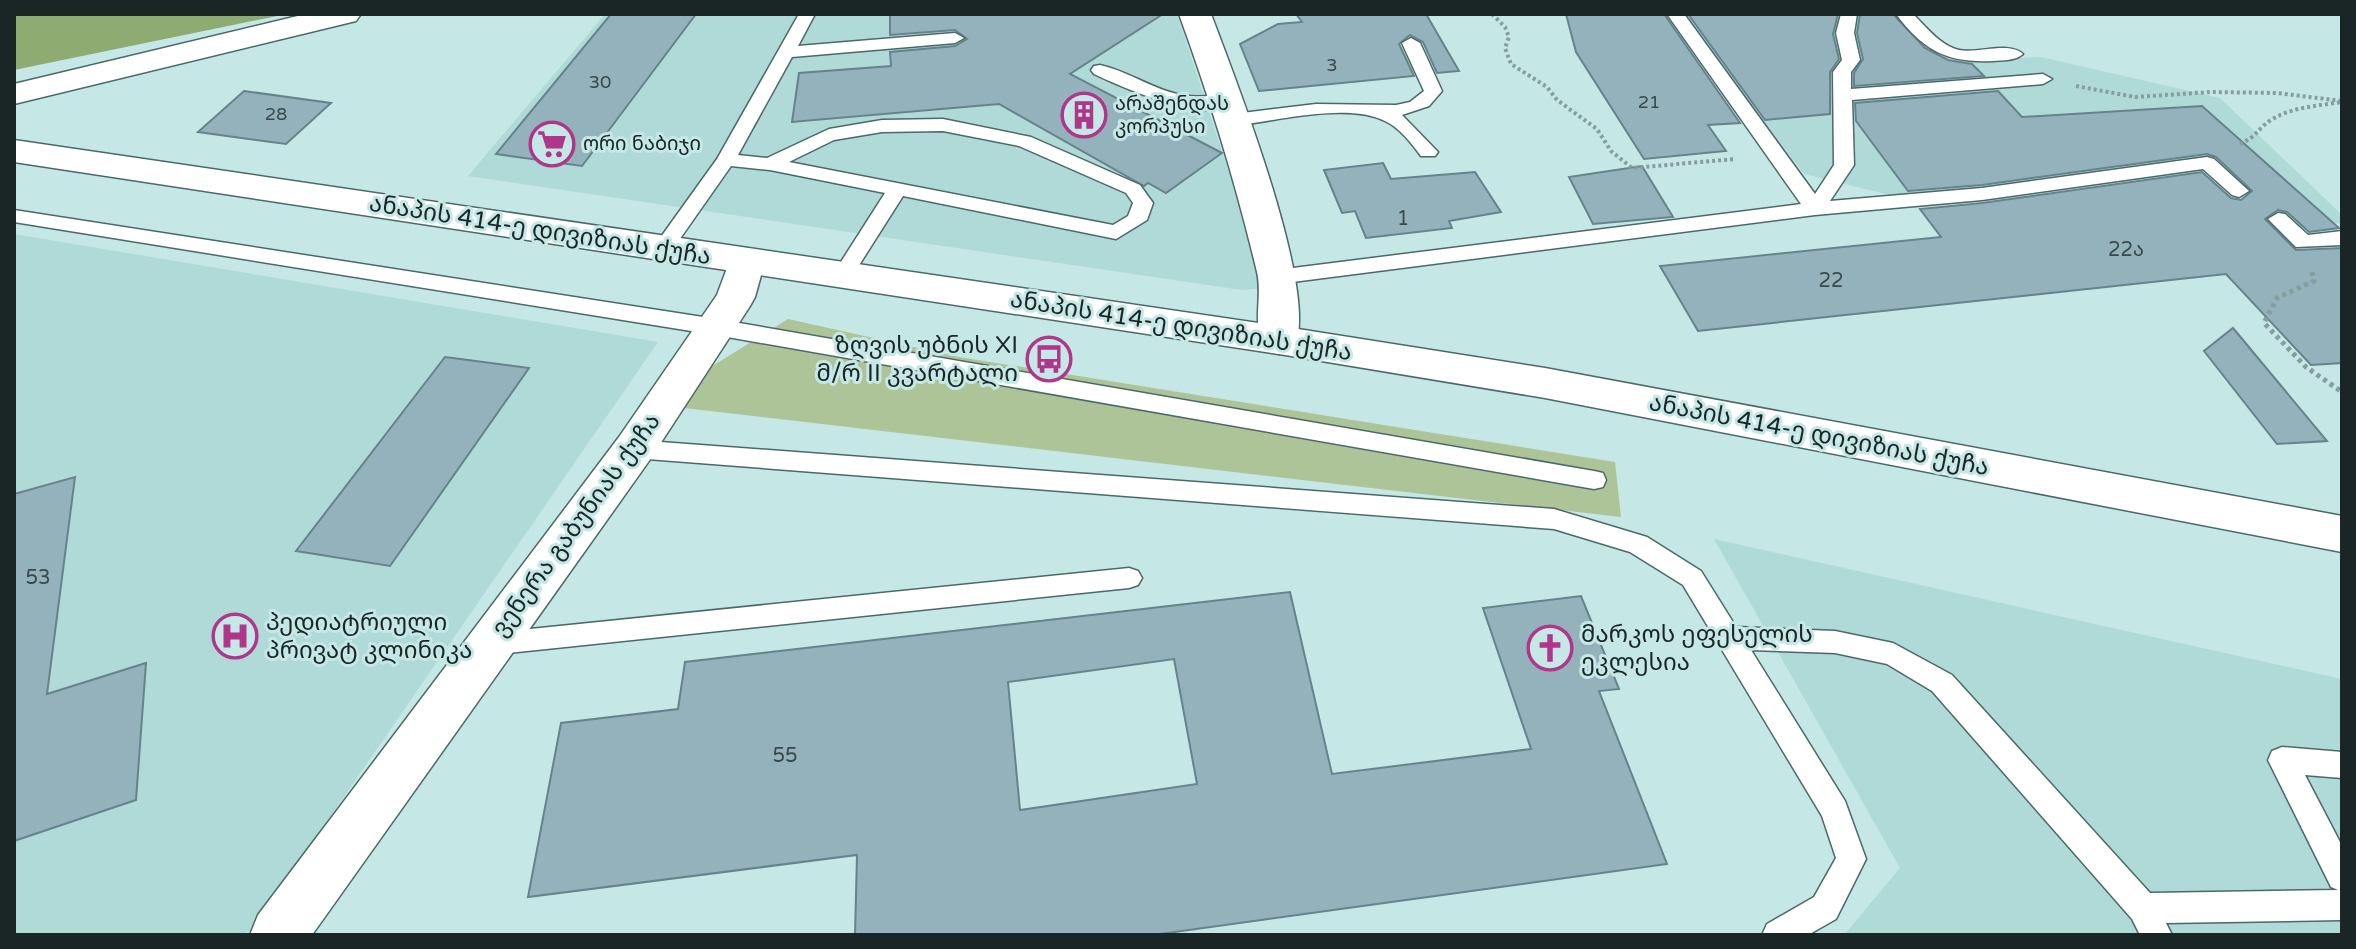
<svg xmlns="http://www.w3.org/2000/svg" width="2356" height="949" font-family="'Varela Round','Noto Sans Georgian',sans-serif">
<style>
.built{fill:#b0dad7}
.green{fill:#adc499}
.forest{fill:#8eac71}
.building{fill:#94b2bc;stroke:#66838c;stroke-width:2;fill-rule:evenodd}
.lines{fill:none;stroke-linecap:round;stroke-linejoin:round}
.service-casing{stroke:#4b6967;stroke-width:3}
.minor-casing{stroke:#4b6967;stroke-width:3}
.secondary-casing{stroke:#4b6967;stroke-width:3}
.path-far1{stroke:#859e9d;stroke-width:4;stroke-dasharray:3 3;stroke-linecap:butt}
.path{stroke:#859e9d;stroke-width:5;stroke-dasharray:4 4;stroke-linecap:butt}
.service{fill:#fff;fill-rule:evenodd}
.minor{fill:#fff;fill-rule:evenodd}
.secondary{fill:#fff;fill-rule:evenodd}
.labels{text-anchor:middle;dominant-baseline:central;stroke-width:6;stroke-linejoin:round;paint-order:stroke}
.far-number-label{font-size:18px;fill:#38494c}
.far-poi-label{font-size:20px;fill:#1a2626;stroke:#c5e7e5;text-anchor:start}
.number-label{font-size:20px;fill:#38494c}
.street-label{font-size:24px;fill:#1a2626;stroke:#c5e7e5}
.poi-label{font-size:24px;fill:#1a2626;stroke:#c5e7e5;text-anchor:start}
</style>
<rect width="100%" height="100%" fill="#c5e7e5"/>
<g class="built">
<path d="M605,14h572l90,274 -25,2 -774,-114z"/>
<path d="M1682,14h211l33,34 26,13 89,-4 179,41 122,117v8l-49,5 -72,-61 -319,31 -98,-24z"/>
<path d="M14,234l644,108 -406,588 -12,5h-226z"/>
<path d="M1714,539l628,140v256h-498l56,-67z"/>
</g>
<path class="green" d="M788,319l171,38 656,105 6,55 -937,-109 22,-38z"/>
<path class="forest" d="M14,14h273l-273,56z"/>
<g class="building">
<path d="M611,14h85l-114,152 -86,-12z"/>
<path d="M890,14h273l-93,60 152,79 -56,40 -18,-10 -4,3 -145,-82 -207,18 7,-49 92,-7 -1,-14 65,-6 12,-7 -12,-9 -65,5z"/>
<path d="M1296,14h130l33,57 -22,2 -14,-31 -13,-7 -11,9 15,32 -155,15 -19,-47 38,-20 24,-2z"/>
<path d="M1566,14h98l76,109 -32,2 18,26 -82,8 -68,-107z"/>
<path d="M1688,14h150l-5,20 6,25 -9,13v42l-65,6z"/>
<path d="M1860,14h33l32,34 23,12 24,4 12,12 -130,10v-13l9,-14 -6,-26z"/>
<path d="M244,91l87,12 -45,41 -88,-12z"/>
<path d="M1998,91l24,26 180,-11 137,122 -30,4 -22,-20 -9,-2 -13,9 31,31 46,-2v115l-31,2 -85,-91 -528,57 -38,-65 281,-29 -21,-28 62,-6 220,-31 29,26 10,2 11,-9 -36,-34 -9,-3 -225,31 -74,6 -52,-70 -1,-18z"/>
<path d="M1383,163l8,16 84,-7 26,40 -52,9 3,7 -86,10 -11,-27 -13,2 -18,-43z"/>
<path d="M1642,166l31,51 -80,7 -24,-47z"/>
<path d="M2233,328l94,113 -50,3 -73,-93z"/>
<path d="M445,357l84,11 -139,198 -94,-15z"/>
<path d="M75,477l-28,217 99,-31 -10,137 -122,41v-347z"/>
<path d="M1290,592l42,182 199,-25 -48,-141 98,-12 38,93 -20,2 68,173 -514,71h-298l2,-80 -329,42 33,-174 117,-14 7,-47zM1174,659l23,125 -177,26 -12,-128z"/>
</g>
<g class="lines">
<g class="service-casing">
<g id="service">
<path d="M799,14h16l-17,32 157,-13 9,5 -9,5 -163,14 -54,98 29,3 62,-29 53,-9 61,-1 88,18 109,48 13,18 -6,17 -31,19 -213,-43 -54,85h-14l-3,-5 53,-83 -115,-23 -39,-4 -61,87h-14l-3,-5 64,-89zM943,131l76,15 107,47 7,10 -5,13 -15,9 -324,-63 45,-22 48,-8z"/>
<path d="M1667,14h17l131,180 19,-29 -1,-93 9,-12 -6,-27 5,-19h16l-3,19 6,27 -9,12v17l192,-15 9,5 -9,5 -191,16 2,65 -24,36 152,-13 225,-31 7,2 35,32 -10,6 -7,-2 -29,-26 -221,31 -167,15 -538,69 -7,-2 -3,-5 3,-5 7,-2 524,-66z"/>
<path d="M1896,14h17c13,13 28,32 46,36 19,4 50,-9 64,4 -8,7 -19,6 -30,7 -46,2 -69,-10 -97,-47z"/>
<path d="M1411,38l9,5 22,48 -13,15 -27,9 36,37 -3,4h-14c-10,-13 -21,-28 -36,-35 -37,-19 -110,0 -151,5l-9,-6 9,-6 82,-10 80,1 14,-3 14,-11 -22,-48z"/>
<path d="M1100,65c31,7 56,27 88,31 14,2 38,-4 48,6 -25,25 -115,-15 -142,-28l-3,-4 3,-4z"/>
<path d="M14,210l702,109 878,152 9,2 3,7 -3,7 -9,2 -878,-154 -702,-113z"/>
<path d="M2278,213l7,1 23,21 34,-4v14l-46,2 -28,-28z"/>
<path d="M634,440l920,69 93,28 54,34 35,56 99,4 58,12 59,32 198,218 188,-3 -7,-3 -63,-127 4,-9 10,-4 60,5v26l-37,-3 37,71v74l-176,3 6,12h-32l-8,-16 -200,-228 -45,-27 -52,-11 -84,-3 94,151 21,58 -30,60 -28,16h-46l5,-11 47,-27 22,-39 -14,-42 -139,-231 -53,-33 -76,-23 -920,-71 -8,-3 -4,-6 4,-6z"/>
<path d="M1129,568l9,3 4,7 -4,7 -9,3 -639,67 -9,-3 -4,-8 4,-8 9,-3z"/>
</g>
</g>
<g class="minor-casing">
<g id="minor">
<path d="M306,14h55l-5,7 -342,83v-20z"/>
<path d="M1179,14h32c22,59 112,285 82,336l-14,4 -14,-4c-14,-23 -2,-53 -8,-78 -21,-88 -47,-173 -78,-258z"/>
<path d="M746,248l13,4 6,9 -10,36 -5,9 -101,155 -337,474h-62l8,-20 361,-478 98,-142 16,-43z"/>
</g>
</g>
<g class="secondary-casing">
<path id="secondary" d="M14,140l1265,186 266,42 797,148v36l-797,-154 -266,-44 -1265,-192z"/>
</g>
<g class="path-far1">
<path d="M1492,14l13,13 4,10 -4,11 6,16 36,23 10,13 40,29 14,22 21,17 103,-9"/>
<path d="M2076,86l59,11 76,-5 66,1 65,8"/>
<path d="M2240,144c18,-8 17,-15 31,-24 20,-13 47,-14 70,-18"/>
</g>
<path class="path" d="M2312,272l2,9 -37,17 -13,25 42,44 36,25"/>
<use href="#service" class="service"/>
<use href="#minor" class="minor"/>
<use href="#secondary" class="secondary"/>
</g>
<defs>
<g id="building-ring" transform="scale(2.3)"><circle r="9.5" fill="#c5e7e5" stroke="#af368a" stroke-width="1.5"/><path d="M-4-6H4V6H1V3H-1V6H-4ZM-2.5-4.3h1.7v1.8h-1.7ZM.8-4.3h1.7v1.8H.8ZM-2.5-1h1.7V.8h-1.7ZM.8-1h1.7V.8H.8Z" fill="#af368a"/></g>
<g id="supermarket-ring" transform="scale(2.3)"><circle r="9.5" fill="#c5e7e5" stroke="#af368a" stroke-width="1.5"/><path d="M-6-5.5h2.5l.6 2H6L4.5 2H-2.5L-4.4-4H-6ZM-1.5 3.2a1.3 1.3 0 1 0 .1 0ZM3 3.2a1.3 1.3 0 1 0 .1 0Z" fill="#af368a"/></g>
<g id="bus-ring" transform="scale(2.3)"><circle r="9.5" fill="#c5e7e5" stroke="#af368a" stroke-width="1.5"/><path d="M-5-6H5V4H4V6H2V4H-2V6H-4V4H-5ZM-3.5-4V0h7V-4ZM-3.5 1.2v1.5H-2V1.2ZM2 1.2v1.5H3.5V1.2Z" fill="#af368a"/></g>
<g id="hospital-ring" transform="scale(2.3)"><circle r="9.5" fill="#c5e7e5" stroke="#af368a" stroke-width="1.5"/><path d="M-5-5h3v3.5h4V-5h3V5h-3V1.5h-4V5h-3Z" fill="#af368a"/></g>
<g id="church-ring" transform="scale(2.3)"><circle r="9.5" fill="#c5e7e5" stroke="#af368a" stroke-width="1.5"/><path d="M-1.2-6h2.4v3.5h3.3v2.4h-3.3V6h-2.4V-.1h-3.3v-2.4h3.3Z" fill="#af368a"/></g>
</defs>
<g fill-rule="evenodd">
<use href="#building-ring" x="1084" y="115"/>
<use href="#supermarket-ring" x="552" y="144"/>
<use href="#bus-ring" x="1049" y="359"/>
<use href="#hospital-ring" x="235" y="636"/>
<use href="#church-ring" x="1550" y="648"/>
</g>
<g class="labels">
<g class="far-number-label">
<text x="1332" y="65">3</text>
<text x="600" y="82">30</text>
<text x="1649" y="102">21</text>
<text x="276" y="114">28</text>
</g>
<g class="far-poi-label">
<text x="1115" y="104">არაშენდას<tspan x="1115" dy="23">კორპუსი</tspan></text>
<text x="583" y="144">ორი ნაბიჯი</text>
</g>
<g class="number-label">
<text x="1403" y="219">1</text>
<text x="2126" y="250">22ა</text>
<text x="1831" y="281">22</text>
<text x="38" y="578">53</text>
<text x="785" y="756">55</text>
</g>
<g class="street-label">
<text transform="translate(540 230) rotate(9)">ანაპის 414-ე დივიზიას ქუჩა</text>
<text transform="translate(1181 326) rotate(9)">ანაპის 414-ე დივიზიას ქუჩა</text>
<text transform="translate(1819 435) rotate(11)">ანაპის 414-ე დივიზიას ქუჩა</text>
<text transform="translate(576 525) rotate(-54)">ვენერა გაბუნიას ქუჩა</text>
</g>
<g class="poi-label">
<text x="1018" y="345" text-anchor="end">ზღვის უბნის XI<tspan x="1018" dy="28">მ/რ II კვარტალი</tspan></text>
<text x="266" y="622">პედიატრიული<tspan x="266" dy="28">პრივატ კლინიკა</tspan></text>
<text x="1581" y="634">მარკოს ეფესელის<tspan x="1581" dy="28">ეკლესია</tspan></text>
</g>
</g>
<rect width="2356" height="949" fill="none" stroke="#1a2626" stroke-width="32"/>
</svg>
